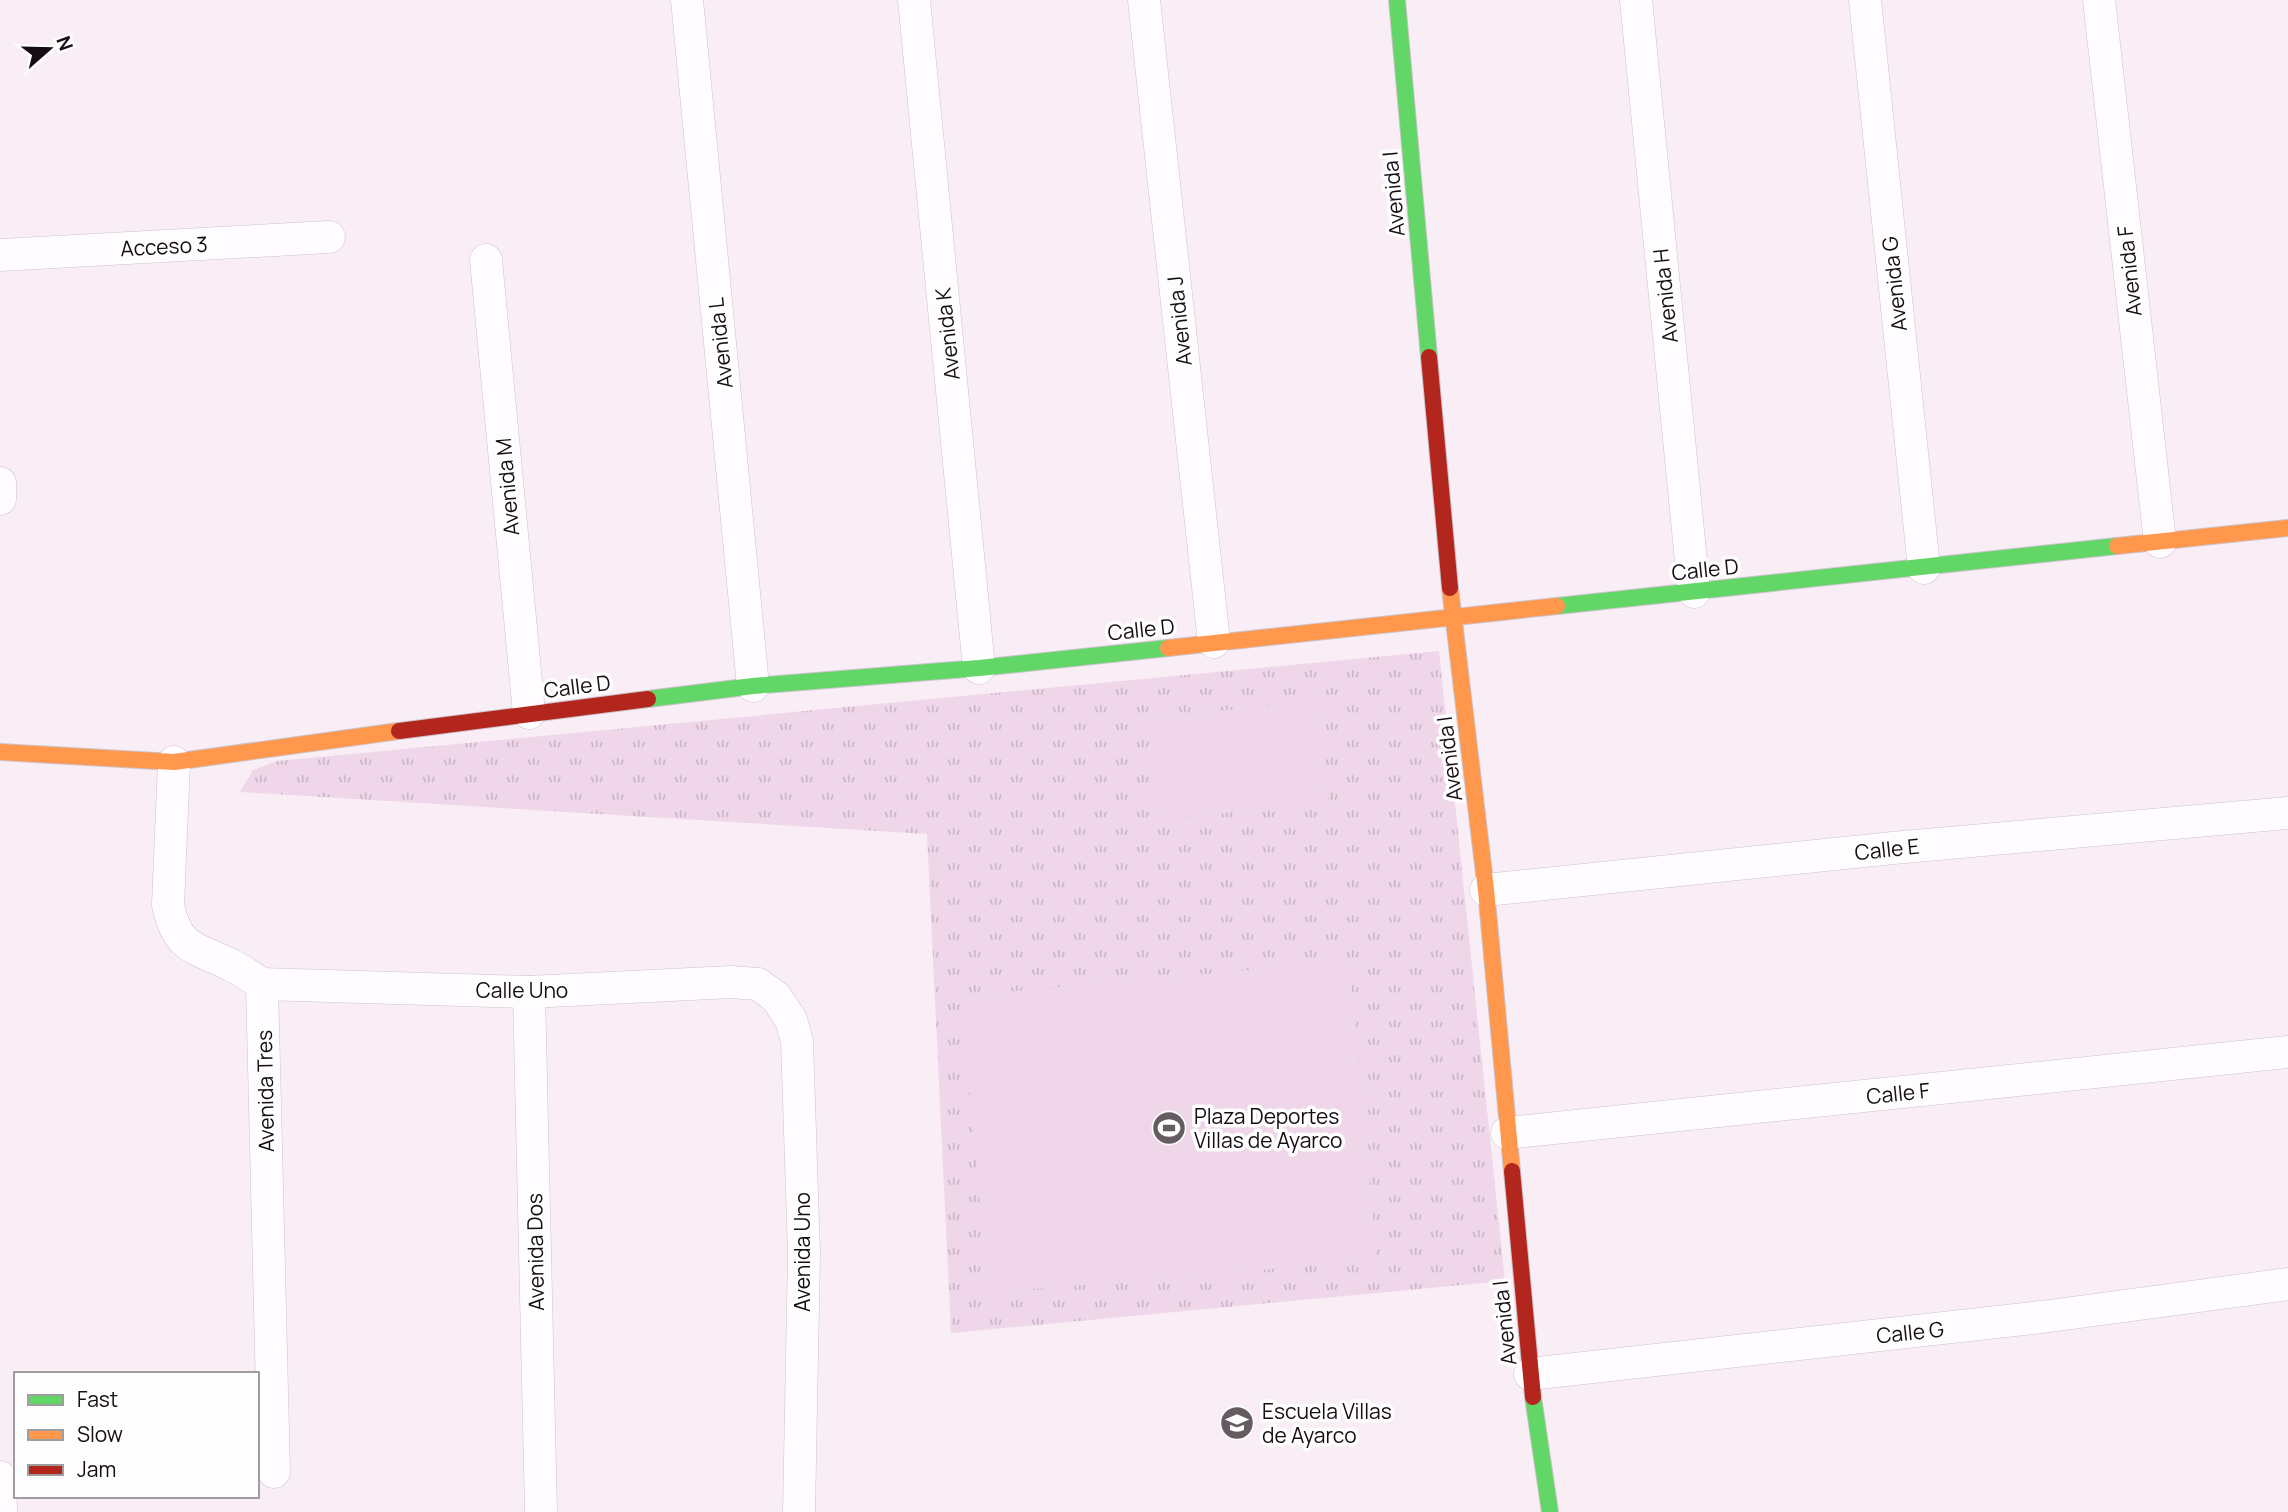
<svg xmlns="http://www.w3.org/2000/svg" width="2288" height="1512" font-family="Manrope,sans-serif">
<style>
.grass{fill:url(#grass-tufts)}
.garden{fill:#efd6e9}
.lines{fill:none;stroke-linecap:round;stroke-linejoin:round}
.street-casing{stroke:#ccc3ca;stroke-width:33}
.fast-casing{stroke:#ccc3ca;stroke-width:18}
.slow-casing{stroke:#ccc3ca;stroke-width:18}
.jam-casing{stroke:#ccc3ca;stroke-width:18}
.street{stroke:#fefcfe;stroke-width:32}
.fast{stroke:#63d668;stroke-width:16}
.slow{stroke:#ff974d;stroke-width:16}
.jam{stroke:#b3261e;stroke-width:16}
.labels{text-anchor:middle;dominant-baseline:central;stroke-width:7;stroke-linejoin:round;paint-order:stroke}
.street-label{font-size:21px;fill:#150d13;stroke:#fdfdfd}
.poi-label{font-size:21px;fill:#150d13;stroke:#fdfdfd;text-anchor:start}
</style>
<defs>
<pattern id="grass-tufts" width="24" height="20" patternUnits="userSpaceOnUse" patternTransform="scale(1.75)"><rect width="24" height="20" fill="#efd6e9"/><path d="M3 7l-1-3M5 7V3M7 7l1-3M15 17l-1-3M17 17v-4M19 17l1-3" fill="none" stroke="#ccb6c7"/></pattern>
</defs>
<rect width="100%" height="100%" fill="#f9eef6"/>
<path class="grass" d="M1439,651l66,630 -554,52 -24,-499 -687,-42 13,-22 24,-9z"/>
<g class="garden">
<path d="M1317,701l12,101 -170,18 -11,-102z"/>
<path d="M1349,961l28,299 -389,33 -27,-297z"/>
</g>
<g class="lines">
<g class="street-casing">
<g id="street">
<path d="M687,0l66,686"/>
<path d="M914,0l65,668"/>
<path d="M1144,0l70,642"/>
<path d="M1636,0l58,592"/>
<path d="M1865,0l59,568"/>
<path d="M2099,0l61,542"/>
<path d="M0,255l329,-18"/>
<path d="M486,260l43,453"/>
<path d="M0,483v16"/>
<path d="M174,762l-6,143c10,47 29,42 65,61 10,5 20,12 29,18l12,488"/>
<path d="M1486,890l407,-42 395,-35"/>
<path d="M262,984l267,8 202,-10 27,2 18,13 15,23 6,21 7,212 -5,259"/>
<path d="M529,992l12,520"/>
<path d="M1507,1133l781,-81"/>
<path d="M1530,1374l512,-57 246,-33"/>
<path d="M0,1477l1,35"/>
</g>
</g>
<g class="fast-casing">
<g id="fast">
<path d="M1397,0l32,357"/>
<path d="M1557,606l560,-60"/>
<path d="M648,699l105,-13 226,-18 189,-20"/>
<path d="M1533,1397l17,115"/>
</g>
</g>
<g class="slow-casing">
<g id="slow">
<path d="M2117,546l171,-18"/>
<path d="M1450,588l36,302 26,281"/>
<path d="M1168,648l389,-42"/>
<path d="M0,752l174,10 225,-31"/>
</g>
</g>
<g class="jam-casing">
<g id="jam">
<path d="M1429,357l21,231"/>
<path d="M399,731l249,-32"/>
<path d="M1512,1171l21,226"/>
</g>
</g>
<use href="#street" class="street"/>
<use href="#fast" class="fast"/>
<use href="#slow" class="slow"/>
<use href="#jam" class="jam"/>
</g>
<defs>
<g id="stadium-disc" transform="scale(1.75)"><circle r="9.5" fill="#655c62" stroke="#fdfdfd"/><path d="M0-5a6.5 5 0 1 0 0 10a6.5 5 0 1 0 0-10ZM-3.5-1.8h7v3.6h-7Z" fill="#fff"/></g>
<g id="school-disc" transform="scale(1.75)"><circle r="9.5" fill="#655c62" stroke="#fdfdfd"/><path d="M0-5L7-2L0 1L-7-2ZM-4 1L0 2.5L4 1V4Q0 6-4 4Z" fill="#fff"/></g>
</defs>
<g fill-rule="evenodd">
<use href="#stadium-disc" x="1169" y="1128"/>
<use href="#school-disc" x="1237" y="1423"/>
</g>
<g class="labels">
<g class="street-label">
<text transform="translate(1393 194) rotate(-95)">Avenida I</text>
<text transform="translate(164 246) rotate(-3)">Acceso 3</text>
<text transform="translate(2129 271) rotate(-96)">Avenida F</text>
<text transform="translate(1894 284) rotate(-96)">Avenida G</text>
<text transform="translate(1665 296) rotate(-96)">Avenida H</text>
<text transform="translate(1179 321) rotate(-96)">Avenida J</text>
<text transform="translate(947 334) rotate(-96)">Avenida K</text>
<text transform="translate(720 343) rotate(-96)">Avenida L</text>
<text transform="translate(507 487) rotate(-95)">Avenida M</text>
<text transform="translate(1705 569) rotate(-6)">Calle D</text>
<text transform="translate(1141 629) rotate(-6)">Calle D</text>
<text transform="translate(577 686) rotate(-7)">Calle D</text>
<text transform="translate(1449 759) rotate(-97)">Avenida I</text>
<text transform="translate(1887 849) rotate(-6)">Calle E</text>
<text x="522" y="990">Calle Uno</text>
<text transform="translate(265 1091) rotate(-91)">Avenida Tres</text>
<text transform="translate(1898 1093) rotate(-6)">Calle F</text>
<text transform="translate(535 1252) rotate(-91)">Avenida Dos</text>
<text transform="translate(802 1252) rotate(-90)">Avenida Uno</text>
<text transform="translate(1504 1323) rotate(-96)">Avenida I</text>
<text transform="translate(1910 1332) rotate(-6)">Calle G</text>
</g>
<g class="poi-label">
<text x="1194" y="1116">Plaza Deportes<tspan x="1194" dy="24">Villas de Ayarco</tspan></text>
<text x="1262" y="1411">Escuela Villas<tspan x="1262" dy="24">de Ayarco</tspan></text>
</g>
</g>
<rect x="14" y="1372" width="245" height="126" fill="#fdfdfd" stroke="#a09d9f" stroke-width="2"/>
<rect x="28" y="1395" width="35" height="10" fill="#63d668" stroke="#a09d9f" stroke-width="2"/>
<text x="77" y="1407" font-size="21" fill="#150d13">Fast</text>
<rect x="28" y="1430" width="35" height="10" fill="#ff974d" stroke="#a09d9f" stroke-width="2"/>
<text x="77" y="1442" font-size="21" fill="#150d13">Slow</text>
<rect x="28" y="1465" width="35" height="10" fill="#b3261e" stroke="#a09d9f" stroke-width="2"/>
<text x="77" y="1477" font-size="21" fill="#150d13">Jam</text>
<g transform="translate(49 49) rotate(70)" stroke="#fdfdfd" stroke-width="5" paint-order="stroke">
<path d="M0-5L12 26L0 18L-12 26Z" fill="#150d13"/>
<text y="-10" font-size="19" font-weight="bold" text-anchor="middle" fill="#150d13">N</text>
</g>
</svg>
